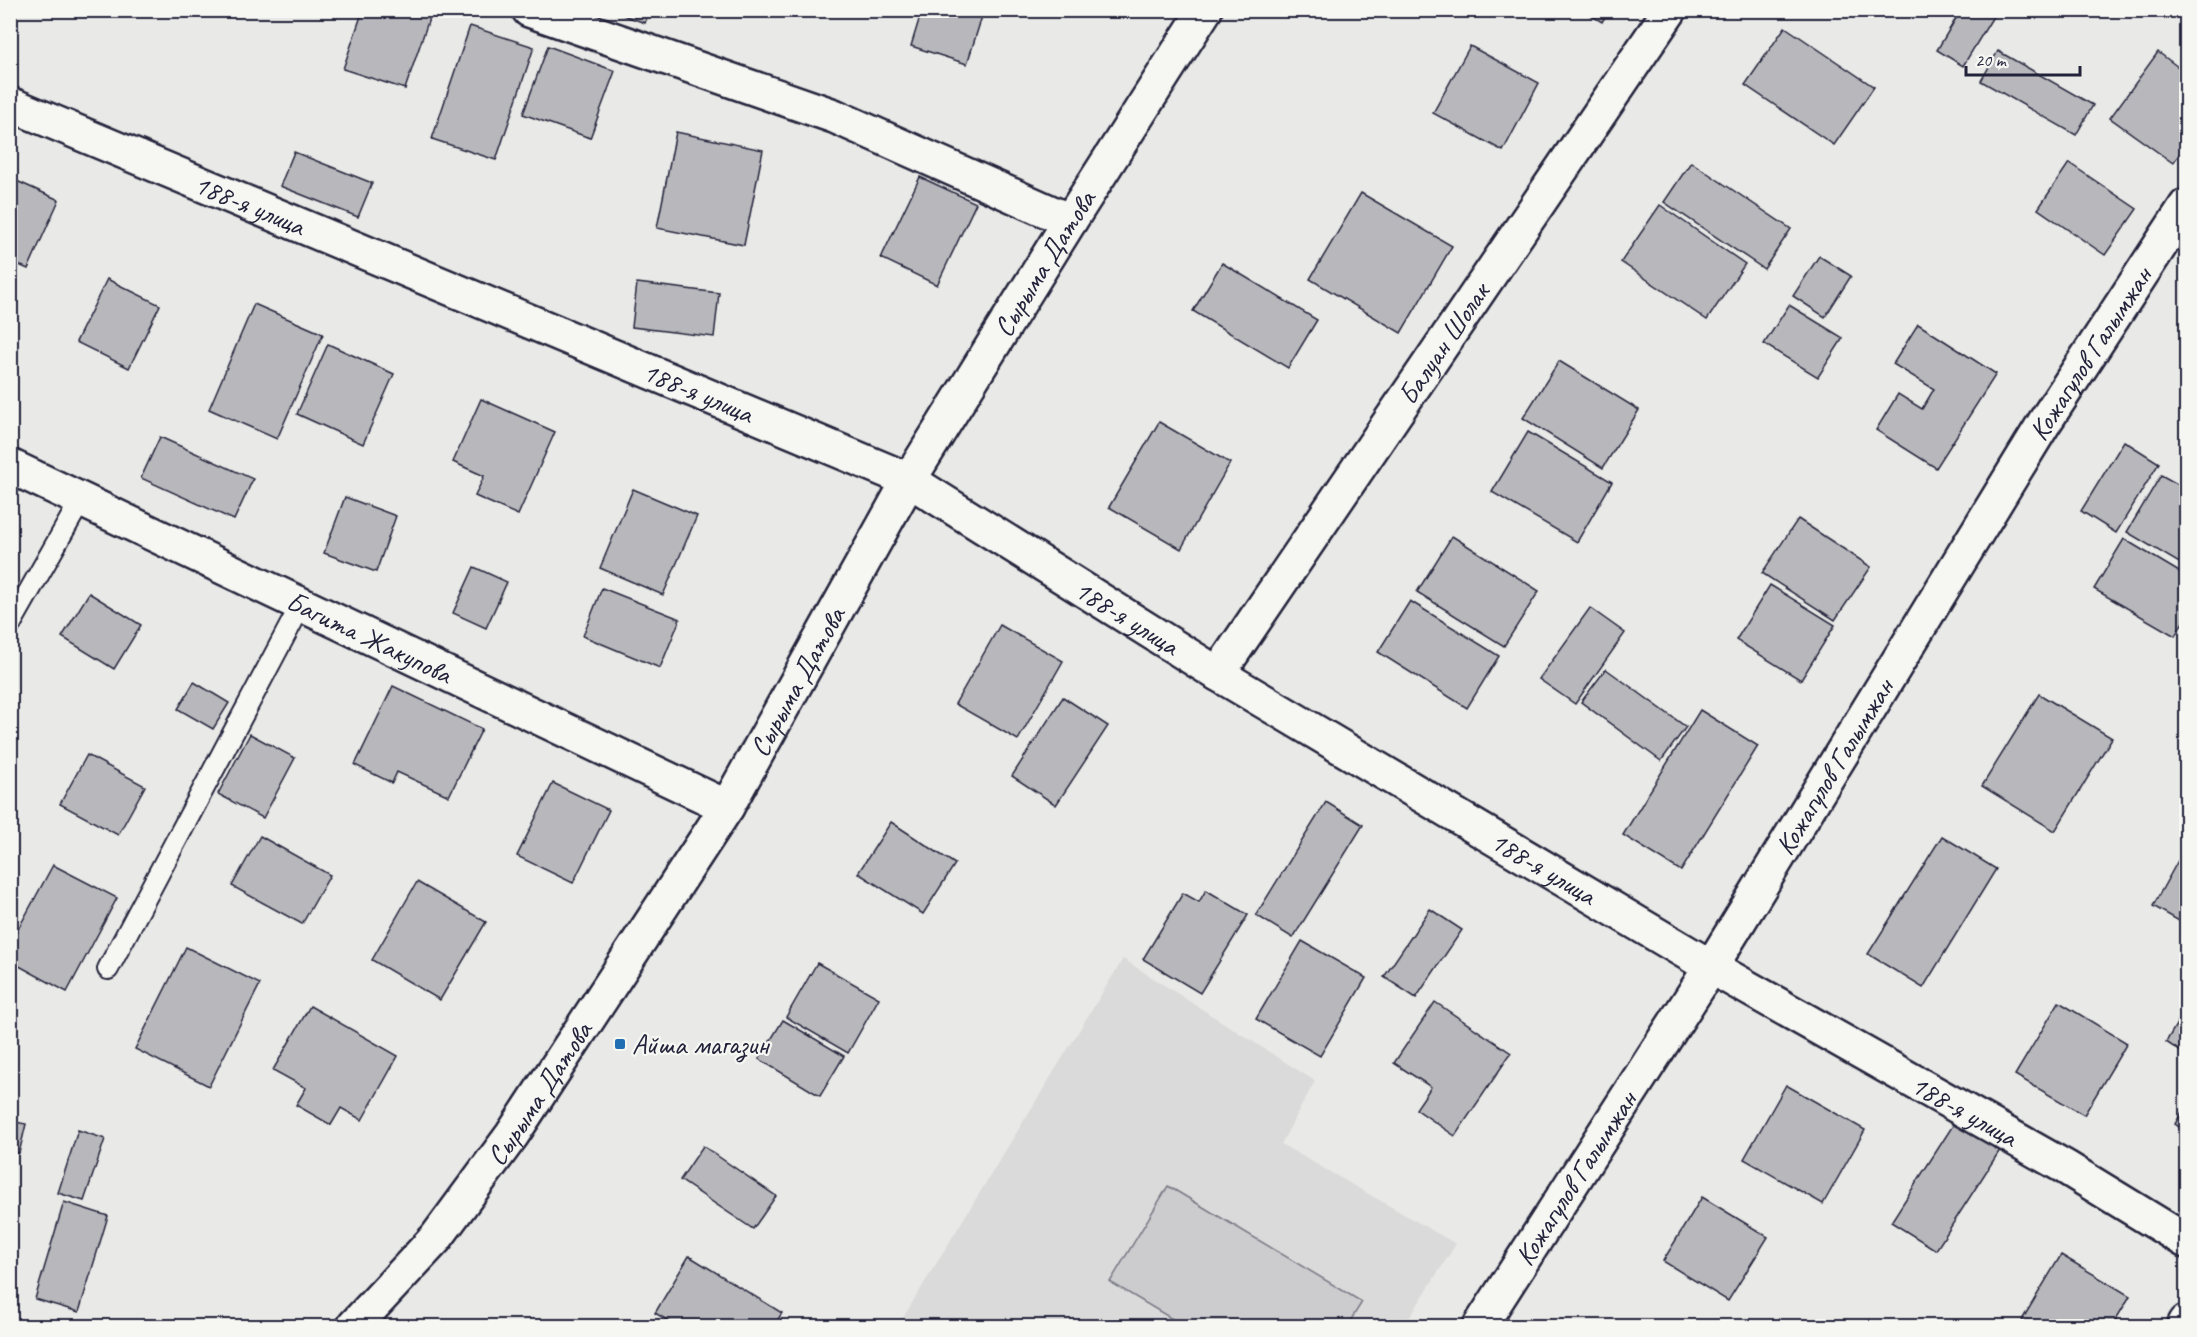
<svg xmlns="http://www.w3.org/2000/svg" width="2197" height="1337" font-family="Caveat,sans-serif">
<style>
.built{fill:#dadada}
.green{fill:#ccccce;stroke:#777784;stroke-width:1.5}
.building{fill:#b8b8bc;stroke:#22223b;stroke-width:1.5}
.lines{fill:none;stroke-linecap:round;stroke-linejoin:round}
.lane-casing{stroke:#22223b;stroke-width:24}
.street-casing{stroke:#22223b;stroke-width:38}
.secondary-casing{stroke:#22223b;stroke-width:38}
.lane{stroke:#f6f6f2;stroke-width:20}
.street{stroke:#f6f6f2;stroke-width:33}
.secondary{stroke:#f6f6f2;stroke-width:33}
.poi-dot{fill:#1f6fb2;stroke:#f6f6f2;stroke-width:2}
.labels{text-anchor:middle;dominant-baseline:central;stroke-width:4.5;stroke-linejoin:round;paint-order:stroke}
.street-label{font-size:28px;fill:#22223b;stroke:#f6f6f2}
.poi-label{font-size:28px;fill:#22223b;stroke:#f6f6f2;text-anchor:start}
</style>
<rect width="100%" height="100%" fill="#e9e9e7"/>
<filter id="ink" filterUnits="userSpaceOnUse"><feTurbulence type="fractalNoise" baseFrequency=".0167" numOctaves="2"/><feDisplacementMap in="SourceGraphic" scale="12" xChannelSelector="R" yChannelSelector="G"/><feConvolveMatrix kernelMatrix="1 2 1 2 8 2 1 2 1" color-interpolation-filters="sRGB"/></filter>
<g filter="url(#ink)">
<path class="built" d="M1123,959l192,122 -34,63 175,100 -52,82h-506z"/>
<path class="green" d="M1168,1186l194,116 -15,24h-163l-74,-44z"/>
<g class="building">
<path d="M363,10h69l-27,79 -62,-20z"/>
<path d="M609,10h41l-5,13z"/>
<path d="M922,10h62l-17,54 -56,-18z"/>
<path d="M1582,10h27l-7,12z"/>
<path d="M1884,10h17l-5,8z"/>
<path d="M1961,10h36l-34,56 -26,-16z"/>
<path d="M470,26l64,21 -38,113 -64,-21z"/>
<path d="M1785,27l89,60 -40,58 -89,-60z"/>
<path d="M548,46l67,25 -25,67 -67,-24z"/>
<path d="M1470,46l69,37 -36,68 -70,-38z"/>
<path d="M1998,51l95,54 -17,30 -95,-54z"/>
<path d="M2158,52l28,21v72l-13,18 -63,-45z"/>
<path d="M676,132l87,18 -19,95 -87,-17z"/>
<path d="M294,152l78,31 -14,34 -78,-31z"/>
<path d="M1691,162l100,67 -27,40 -100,-67z"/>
<path d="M2069,163l68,46 -32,46 -67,-46z"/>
<path d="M920,177l56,26 -39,82 -56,-27z"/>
<path d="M10,178l49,22 -31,69 -18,-8z"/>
<path d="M1361,193l91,53 -51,87 -91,-54z"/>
<path d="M1660,205l85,59 -38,56 -86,-58z"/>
<path d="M1819,256l32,20 -26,41 -32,-21z"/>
<path d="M1222,263l95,57 -29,48 -95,-57z"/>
<path d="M107,279l53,26 -31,63 -53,-26z"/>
<path d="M637,283l82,10 -5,44 -82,-10z"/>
<path d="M254,304l69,30 -46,105 -68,-30z"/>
<path d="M1789,305l54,33 -25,39 -54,-33z"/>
<path d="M1918,324l78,50 -60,94 -60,-38 22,-36 24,15 12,-20 -41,-25z"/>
<path d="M328,344l66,30 -31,70 -66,-30z"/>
<path d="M1559,361l80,49 -36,58 -80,-50z"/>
<path d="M481,399l74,33 -37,83 -43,-19 9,-20 -31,-14z"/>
<path d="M1159,422l71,41 -49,86 -72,-42z"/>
<path d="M1528,432l84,50 -35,60 -85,-50z"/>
<path d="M160,437l93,42 -19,41 -93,-42z"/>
<path d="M2124,441l35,22 -43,70 -35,-22z"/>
<path d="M2161,475l25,14v78l-59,-35z"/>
<path d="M633,489l64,27 -34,79 -63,-27z"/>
<path d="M345,497l51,19 -20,56 -52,-19z"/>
<path d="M1798,519l73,48 -36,53 -73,-47z"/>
<path d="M1452,536l87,55 -35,55 -87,-54z"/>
<path d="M2124,539l62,37v41l-11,19 -81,-47z"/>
<path d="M474,567l33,15 -21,46 -33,-15z"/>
<path d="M1770,585l65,40 -34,55 -65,-40z"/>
<path d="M602,588l78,31 -20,49 -77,-32z"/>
<path d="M89,593l52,32 -27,44 -52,-32z"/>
<path d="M1410,601l89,55 -32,52 -89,-56z"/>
<path d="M1590,608l35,25 -50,71 -36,-25z"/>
<path d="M1000,625l63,36 -45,79 -63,-36z"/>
<path d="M1606,669l80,58 -25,34 -80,-59z"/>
<path d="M194,682l35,21 -16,26 -35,-20z"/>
<path d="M393,686l89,43 -33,67 -52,-24 -5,11 -37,-18z"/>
<path d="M2039,694l73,44 -57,93 -73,-45z"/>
<path d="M1063,697l45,29 -52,79 -44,-29z"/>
<path d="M1700,710l58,36 -77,125 -58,-36z"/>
<path d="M250,734l45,24 -32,60 -45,-24z"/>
<path d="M87,755l58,31 -27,49 -58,-31z"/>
<path d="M553,783l56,27 -36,73 -56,-27z"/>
<path d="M1326,802l37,23 -70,113 -37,-23z"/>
<path d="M891,822l64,42 -32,50 -65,-41z"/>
<path d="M260,836l70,39 -28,49 -70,-38z"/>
<path d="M1942,836l54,33 -73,119 -55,-34z"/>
<path d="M2186,846v79l-33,-19z"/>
<path d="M53,865l64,33 -50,94 -57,-31v-17z"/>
<path d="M417,882l69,40 -46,78 -68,-40z"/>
<path d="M1206,890l42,25 -48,78 -57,-34 40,-66 16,9z"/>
<path d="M1430,909l32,21 -46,68 -32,-21z"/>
<path d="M1302,941l64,37 -46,78 -64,-37z"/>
<path d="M186,947l74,37 -51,102 -74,-37z"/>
<path d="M817,963l62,35 -31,55 -62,-36z"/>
<path d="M1435,1002l76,51 -56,83 -39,-27 15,-22 -37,-24z"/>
<path d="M2059,1002l68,41 -43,72 -69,-40z"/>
<path d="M310,1006l88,50 -36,64 -21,-12 -10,17 -35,-20 10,-17 -33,-18z"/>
<path d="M2186,1008v47l-20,-13z"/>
<path d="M783,1020l61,36 -24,40 -61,-37z"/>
<path d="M1786,1085l79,45 -42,74 -79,-45z"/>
<path d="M2186,1105v27l-11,-8z"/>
<path d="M1957,1119l45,28 -66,103 -45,-28z"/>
<path d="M10,1121l16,3 -7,29 -9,-2z"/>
<path d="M78,1130l27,9 -21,62 -26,-8z"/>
<path d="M703,1146l73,50 -23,33 -73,-49z"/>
<path d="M1702,1197l66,40 -40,64 -65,-40z"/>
<path d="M64,1202l44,14 -29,96 -44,-13z"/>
<path d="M2061,1255l69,41 -18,30h-79l-11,-6z"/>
<path d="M689,1256l93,57 -8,13h-97l-22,-13z"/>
</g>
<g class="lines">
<g class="lane-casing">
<g id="lane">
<path d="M10,625l71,-125"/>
<path d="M108,969l193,-364"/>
</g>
</g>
<g class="street-casing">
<g id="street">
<path d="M529,10l305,106 236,105"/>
<path id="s1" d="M10,104l899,376 309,194 493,293 354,200 121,74"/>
<path id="s2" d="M10,466l717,341"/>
<path id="s3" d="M1218,674l452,-664"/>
<path id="s4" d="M1480,1326l231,-359 333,-544 142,-217"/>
<path d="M2184,1326l2,-4"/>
</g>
</g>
<g class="secondary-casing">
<g id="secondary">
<path id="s5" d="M354,1326l82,-88 76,-103 215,-328 182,-327 161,-259 135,-211"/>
</g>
</g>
<use href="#lane" class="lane"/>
<use href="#street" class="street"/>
<use href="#secondary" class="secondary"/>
</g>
</g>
<rect class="poi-dot" x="614" y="1038" width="12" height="12" rx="3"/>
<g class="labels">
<g class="street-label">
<text stroke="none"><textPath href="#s1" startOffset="260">188-я улица</textPath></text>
<text stroke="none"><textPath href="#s5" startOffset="1270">Сырыма Датова</textPath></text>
<text stroke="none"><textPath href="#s3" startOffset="400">Балуан Шолак</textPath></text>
<text stroke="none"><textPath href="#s4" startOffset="1148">Кожагулов Галымжан</textPath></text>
<text stroke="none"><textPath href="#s1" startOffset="746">188-я улица</textPath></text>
<text stroke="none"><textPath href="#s1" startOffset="1232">188-я улица</textPath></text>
<text stroke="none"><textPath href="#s2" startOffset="398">Багита Жакупова</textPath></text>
<text stroke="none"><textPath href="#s5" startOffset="784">Сырыма Датова</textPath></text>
<text stroke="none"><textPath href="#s4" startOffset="662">Кожагулов Галымжан</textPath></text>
<text stroke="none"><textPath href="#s1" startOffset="1718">188-я улица</textPath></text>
<text stroke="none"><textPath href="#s5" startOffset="298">Сырыма Датова</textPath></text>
<text stroke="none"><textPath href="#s1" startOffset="2204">188-я улица</textPath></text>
<text stroke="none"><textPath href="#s4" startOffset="176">Кожагулов Галымжан</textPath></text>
</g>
<g class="poi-label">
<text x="632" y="1044">Айша магазин</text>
</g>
</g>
<rect width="2197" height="1337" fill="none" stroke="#f6f6f2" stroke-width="36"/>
<rect x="18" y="18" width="2161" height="1301" fill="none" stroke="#22223b" stroke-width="2" filter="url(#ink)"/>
<path d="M1966 66v9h114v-9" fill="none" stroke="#22223b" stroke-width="3"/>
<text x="1975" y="66" font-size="18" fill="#22223b" stroke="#f6f6f2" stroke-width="4.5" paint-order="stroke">20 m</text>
</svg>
